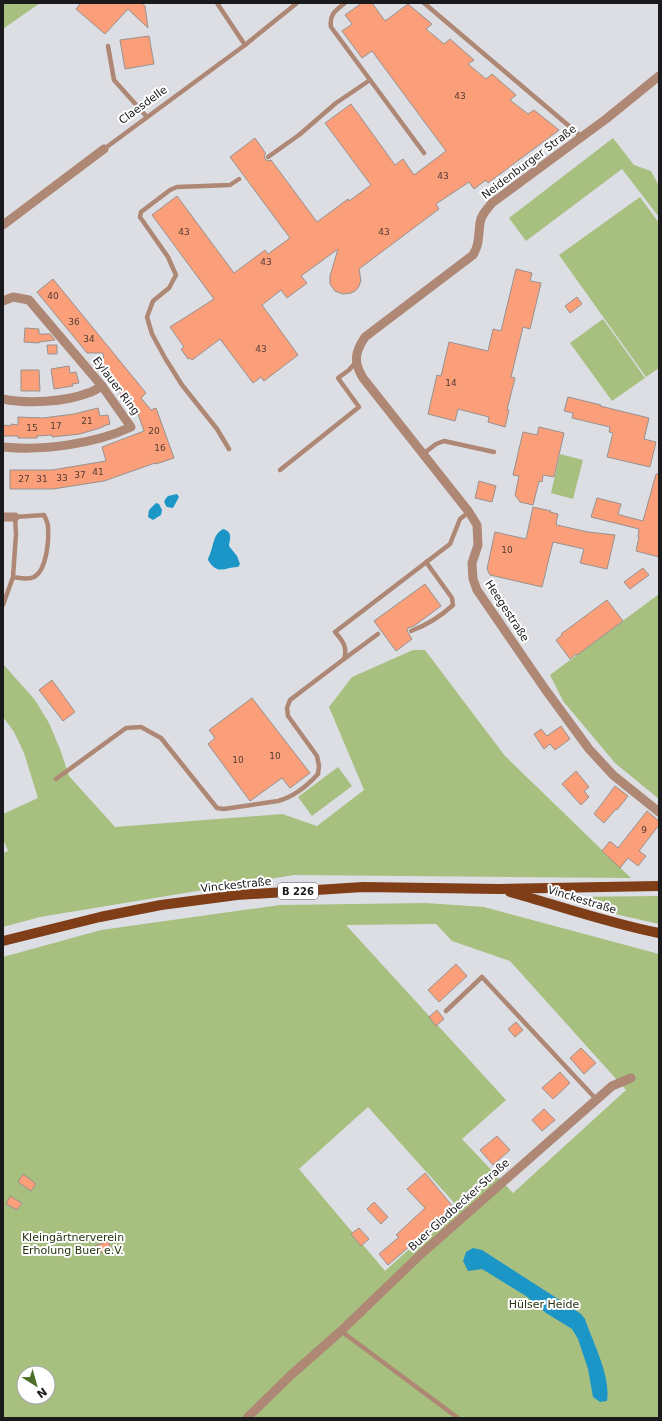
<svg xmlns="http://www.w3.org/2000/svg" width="662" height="1421" font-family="'DejaVu Sans',sans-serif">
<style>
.green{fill:#a7c080;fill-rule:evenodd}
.water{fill:#1c96c6}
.building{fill:#fb9f7a;stroke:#97918e}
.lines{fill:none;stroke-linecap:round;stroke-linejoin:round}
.lane{stroke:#ae8775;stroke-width:4.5}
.street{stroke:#ae8775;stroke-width:9}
.primary{stroke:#7f3d18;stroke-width:10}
.labels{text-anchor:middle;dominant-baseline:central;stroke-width:4;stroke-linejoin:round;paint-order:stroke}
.number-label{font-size:9px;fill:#523b34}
.shield{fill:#fff;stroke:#5f5f60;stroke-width:1}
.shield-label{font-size:10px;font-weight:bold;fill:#1a1a1c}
.street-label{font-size:11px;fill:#1a1a1c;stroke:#fff}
.park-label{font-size:11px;fill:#27340f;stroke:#fff}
</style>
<rect width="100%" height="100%" fill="#dcdee4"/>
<g class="green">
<path d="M3,3h37l-37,26z"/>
<path d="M613,138l21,27 17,6 8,15v31l-37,-48 -96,72 -17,-23z"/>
<path d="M640,197l19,26v145l-13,9 -87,-122z"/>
<path d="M603,319l42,59 -33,23 -42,-58z"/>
<path d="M560,454l23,6 -10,39 -22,-6z"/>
<path d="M659,594v205l-44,-36 -52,-62 -13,-26z"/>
<path d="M413,650h12l80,106 126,122 -337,-3 -254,42 -37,10v-74l5,-2 -5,-12v-25l35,-16 -14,-45 -10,-21 -11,-15v-53l32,36 14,23 11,26 9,27 46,51 167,-13 35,12 47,-36 -35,-83 23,-30z"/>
<path d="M338,767l14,19 -40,30 -14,-19z"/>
<path d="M659,896v28l-53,-12 -37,-13v-2z"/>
<path d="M426,903l58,4 175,47v464h-656v-461l98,-27 179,-25zM436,924l16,17 58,20 116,129 -113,103 -51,-54 44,-39 -160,-175zM368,1107l89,99 -72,65 -86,-102zM24,1373h24v24h-24z"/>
</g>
<g class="water">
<path d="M177,494l2,3 -6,11 -6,-1c-4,-5 -3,-7 1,-11z"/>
<path d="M156,503l3,1 3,6 -1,5 -8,5 -5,-3 1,-7z"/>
<path d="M223,529c10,3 7,9 6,17l8,10 3,8 -2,3c-11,-1 -20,10 -30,-7 0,-3 2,-5 3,-9 3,-9 3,-17 12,-22z"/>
<path d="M473,1248l9,2 87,56 12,8 4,5c8,24 26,57 22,82l-7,1 -7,-5 -5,-28 -10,-30 -6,-10 -26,-16 -20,-17 -44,-27 -14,2 -5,-10 3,-9z"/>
</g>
<g class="building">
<path d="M81,3h60l4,3 3,22 -20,-19 -23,25 -29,-25z"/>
<path d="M362,3h10l13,18 23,-17 24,20 -6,5 18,15 6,-5 24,21 -6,4 18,15 6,-5 24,21 -6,5 18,14 6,-4 25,20 -71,53 -2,-3 -12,9 -5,-7 -33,22 3,5 -80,60 2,12 -3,7 -3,3 -4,2 -8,1 -8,-3 -5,-7v-8l8,-27 -37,27 6,7 -20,15 -6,-8 -19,15 36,50 -34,26 -3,-4 -8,6 -33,-44 -28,21 -2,-2 -2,1 -7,-10 3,-2 -14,-20 44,-28 -62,-84 25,-19 57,77 31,-23 3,4 22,-16 -60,-81 25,-19 11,16 -2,2 1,3 3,2 3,-1 46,62 31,-23 1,2 22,-16 -46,-62 26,-19 44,61 8,-6 11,16 32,-24 -74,-100 -10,7 -20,-27 10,-7 -7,-9z"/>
<path d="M149,36l5,28 -29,5 -5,-29z"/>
<path d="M516,269l16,4 -2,8 11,2 -11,46 -7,-2 -12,50 4,1 -8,32h2l-4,17 -17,-5 1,-5 -31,-8 -3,12 -27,-7 9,-39 4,1 8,-34 39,9 5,-22 8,2z"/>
<path d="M53,279l93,114 -5,5 10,12 5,-2 18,50 -18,6 -1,-1 -51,18 -51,8h-43v-19h42l54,-9 -4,-14 42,-16 -6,-17 -43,-52 9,-1 -1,-8h-16l-50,-61z"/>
<path d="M577,297l5,7 -12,9 -5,-7z"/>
<path d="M25,328l14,1v5h11l5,6 -16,2v1l-15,-1z"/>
<path d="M47,345h10v9h-9z"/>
<path d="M69,366l1,7 6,-1 3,11 -7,1 1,2 -19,3 -3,-20z"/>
<path d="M21,370h18l1,21h-19z"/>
<path d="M568,397l33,8 -1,1 49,12 -5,21 12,3 -6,25 -43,-10 6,-24 -4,-1 1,-5 -38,-9 1,-5 -9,-2z"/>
<path d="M98,408l2,8 8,-1 2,9 -7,2v1l-23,7 -28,3v-2l-15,1v2h-19v-2h-15v-11l8,1v-2l7,1v-8l25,1 31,-4z"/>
<path d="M539,427l25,6 -10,44 -11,-2 -1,7 -3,-1 -6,24 -13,-3 -5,-7 4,-19 -6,-1 10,-43 14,3z"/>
<path d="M656,474h3v83l-23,-6 3,-14h-1l1,-8 -48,-12 6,-19 24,6 -3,10 2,1 23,6z"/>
<path d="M479,481l17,5 -4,16 -17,-4z"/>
<path d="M533,507l18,4 -1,1 8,2 -2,10 1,1 31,7 27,3 -8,34 -27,-6 4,-14 -31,-7 -11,45 -52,-12 -3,-6 8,-37 31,7z"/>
<path d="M643,568l6,7 -19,14 -6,-7z"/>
<path d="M425,584l16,22 -27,20 -6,2 -1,3 5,8 -16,12 -22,-30z"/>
<path d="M607,600l16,21 -46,34 -1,-1 -6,5 -14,-19 6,-5 -1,-1z"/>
<path d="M52,680l23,32 -12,9 -24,-31z"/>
<path d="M252,698l58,75 -20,15 -8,-10 -32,23 -42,-57 7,-6 -6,-8z"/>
<path d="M561,726l9,13 -15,11 -5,-6 -6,5 -10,-15 7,-5 6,7z"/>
<path d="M576,771l13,16 -5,4 5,6 -8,8 -19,-21z"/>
<path d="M615,786l13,10 -11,14 -1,-1 -12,14 -10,-9z"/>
<path d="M647,811l12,10v4l-20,26 7,5 -8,10 -10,-8 -8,10 -18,-17 7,-9h2l7,6z"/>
<path d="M456,964l11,12 -28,26 -11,-12z"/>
<path d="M437,1010l7,9 -8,7 -7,-9z"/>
<path d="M516,1022l7,8 -8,7 -7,-8z"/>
<path d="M581,1048l15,15 -12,11 -14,-16z"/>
<path d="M560,1072l10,11 -17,16 -11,-11z"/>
<path d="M544,1109l11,11 -13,11 -10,-11z"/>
<path d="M497,1136l13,14 -17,15 -13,-15z"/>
<path d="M425,1173l29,35 -66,57 -9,-11 20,-17 -3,-2 29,-27 -18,-19z"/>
<path d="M23,1174l13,10 -5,7 -13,-9z"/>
<path d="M10,1196l12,7 -5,7 -11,-6z"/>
<path d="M374,1202l14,15 -7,7 -14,-15z"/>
<path d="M359,1228l10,11 -8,7 -10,-12z"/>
<path d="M108,1241l3,7 -13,6 -3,-8z"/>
</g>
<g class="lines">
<g class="lane">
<path d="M217,3l28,42"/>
<path d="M345,3c-9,7 -16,11 -14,24l93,126"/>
<path d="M424,3l158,134"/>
<path d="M108,46l6,34 33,37"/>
<path d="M104,149l141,-104 52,-42"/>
<path d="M268,157l31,-22 37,-32 34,-23"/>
<path d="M229,449l-12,-20 -35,-44 -17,-27 -13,-24 -5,-17 6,-16 16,-13 7,-13 -8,-18 -28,-40 1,-5 29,-22 7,-3 53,-2 9,-6"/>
<path d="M423,454l13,-10 8,-3 50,11"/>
<path d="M280,470l79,-63 -21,-29 11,-8 7,-8"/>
<path d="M3,605l10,-28 3,-43 -1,-17 29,-2c2,4 4,8 4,12 1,12 -1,43 -14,50 -6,3 -14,1 -21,0"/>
<path d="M411,631c16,-6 29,-14 42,-26l-1,-7 -26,-36"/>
<path d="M344,659l34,-25"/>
<path d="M56,779l70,-51 15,-1 20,11 56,70 7,1 54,-8c15,-4 29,-15 40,-27l1,-8 -2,-10 -29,-40 -1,-8 3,-8 54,-41c4,-11 -1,-18 -9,-27l115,-88 10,-25 9,-7"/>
<path d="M446,1011l36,-34 114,122"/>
<path d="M341,1331l117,87"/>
</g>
<g class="street">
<path d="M659,76l-53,43 -114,84c-5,6 -11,12 -12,20 -2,13 0,20 -7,32l-108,82c-10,15 -12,25 -2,41l106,134 8,13 1,20 -6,18 1,16 4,11 68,99 44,60 24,26 46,37"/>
<path d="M3,225l101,-76"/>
<path d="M3,301l10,-4 16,3 73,86 29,41c-36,17 -89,24 -128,20"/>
<path d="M3,399c24,5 62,3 85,-6 5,-1 10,-5 14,-7"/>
<path d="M3,517h12"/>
<path d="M247,1418l44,-43 50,-44 79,-76 192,-169 19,-8"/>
</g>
<g class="primary">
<path d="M510,892c50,14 98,31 149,41"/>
<path d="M3,941l97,-24 61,-12 76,-10 126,-8 136,2 160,-3"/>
</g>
</g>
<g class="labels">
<g class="number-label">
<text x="460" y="96">43</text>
<text x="443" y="176">43</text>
<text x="184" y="232">43</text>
<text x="384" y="232">43</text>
<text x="266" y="262">43</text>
<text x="53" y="296">40</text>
<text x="74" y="322">36</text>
<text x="89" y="339">34</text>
<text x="261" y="349">43</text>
<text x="451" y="383">14</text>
<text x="87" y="421">21</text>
<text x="56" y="426">17</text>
<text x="32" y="428">15</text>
<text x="154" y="431">20</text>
<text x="160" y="448">16</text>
<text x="98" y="472">41</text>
<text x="80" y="475">37</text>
<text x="62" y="478">33</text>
<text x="24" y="479">27</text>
<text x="42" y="479">31</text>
<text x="507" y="550">10</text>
<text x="275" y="756">10</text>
<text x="238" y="760">10</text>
<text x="644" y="830">9</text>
</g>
<rect class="shield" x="278" y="883" width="40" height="16" rx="3"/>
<g class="shield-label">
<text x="298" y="891">B 226</text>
</g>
<g class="street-label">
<text transform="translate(143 105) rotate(-36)">Claesdelle</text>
<text transform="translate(529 162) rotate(-37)">Neidenburger Straße</text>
<text transform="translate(116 386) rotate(53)">Eylauer Ring</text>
<text transform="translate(507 611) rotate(57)">Heegestraße</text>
<text transform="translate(236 885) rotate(-6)">Vinckestraße</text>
<text transform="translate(582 900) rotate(17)">Vinckestraße</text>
<text transform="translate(459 1205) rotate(-42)">Buer-Gladbecker-Straße</text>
</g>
<g class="park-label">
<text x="73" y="1237">Kleingärtnerverein<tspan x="73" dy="13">Erholung Buer e.V.</tspan></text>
<text x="544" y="1304">Hülser Heide</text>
</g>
</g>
<rect width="662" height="1421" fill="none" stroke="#1a1a1c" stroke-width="8"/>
<g transform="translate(36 1385) rotate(143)"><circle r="19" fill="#ffffff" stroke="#a3a3a4"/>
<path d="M0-3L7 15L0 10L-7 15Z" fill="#4c7029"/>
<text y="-6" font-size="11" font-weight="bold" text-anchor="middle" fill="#1a1a1c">N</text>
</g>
</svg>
